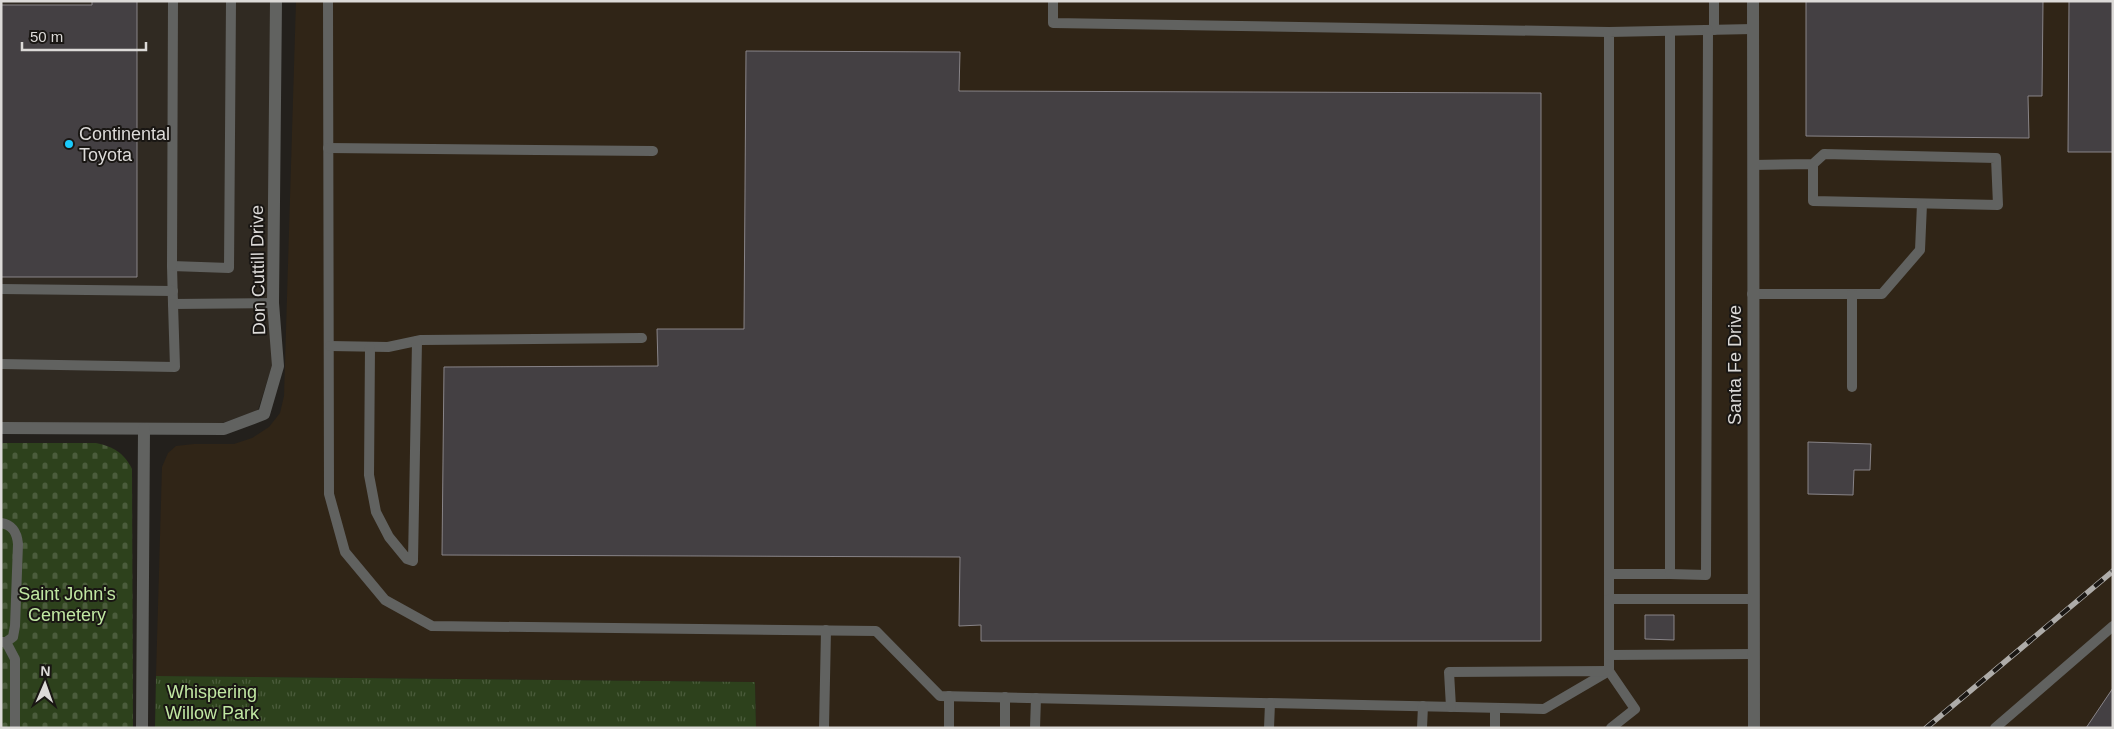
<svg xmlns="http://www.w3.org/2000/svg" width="2114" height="729" font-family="Helvetica,sans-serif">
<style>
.built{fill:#302a22}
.industrial{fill:#302517}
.cemetery{fill:url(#cemetery-stones)}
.park{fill:url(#park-tufts)}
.building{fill:#444043;stroke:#888488}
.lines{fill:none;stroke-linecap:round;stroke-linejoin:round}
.service{stroke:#616260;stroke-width:10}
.minor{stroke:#616260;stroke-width:12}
.tertiary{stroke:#616260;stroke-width:12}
.rail-casing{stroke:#aeaca9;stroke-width:5.5}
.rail{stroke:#191613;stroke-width:4;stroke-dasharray:11;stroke-linecap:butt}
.poi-dot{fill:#1acafc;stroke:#191613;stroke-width:2}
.labels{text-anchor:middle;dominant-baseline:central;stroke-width:4;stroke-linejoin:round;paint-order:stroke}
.poi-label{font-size:18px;fill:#dcdad8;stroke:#191613;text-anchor:start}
.street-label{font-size:18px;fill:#dcdad8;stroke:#191613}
.park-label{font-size:18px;fill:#c0e7a2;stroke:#191613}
</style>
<defs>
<pattern id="cemetery-stones" width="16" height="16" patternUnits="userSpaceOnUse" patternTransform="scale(1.25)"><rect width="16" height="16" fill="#2d411c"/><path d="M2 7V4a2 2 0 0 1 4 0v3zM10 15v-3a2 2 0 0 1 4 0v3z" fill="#4b5c3c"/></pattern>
<pattern id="park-tufts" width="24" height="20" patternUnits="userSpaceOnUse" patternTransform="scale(1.25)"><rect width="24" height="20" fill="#2d411c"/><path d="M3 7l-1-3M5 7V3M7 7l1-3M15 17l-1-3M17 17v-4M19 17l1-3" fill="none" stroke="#4b5c3c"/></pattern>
</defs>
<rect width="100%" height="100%" fill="#23201c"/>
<path class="built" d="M1,1h273l-1,362 -15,47 -38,14 -219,-1z"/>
<path class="industrial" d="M296,1h1817v727h-1357l-1,-46 -599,-6 6,-209 6,-14 8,-7 18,-2h40l18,-6 17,-11 11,-14 4,-17z"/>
<path class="cemetery" d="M1,443h95c18,4 28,10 36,26l1,259h-132z"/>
<path class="park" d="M156,676l599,6 1,46h-601z"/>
<g class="building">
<path d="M92,1h45v276h-136v-272h91z"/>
<path d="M1806,1h237l-1,95h-14l1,42 -223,-2z"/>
<path d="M2069,1h44v151h-45z"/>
<path d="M746,51l214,1 -1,39 582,2v548h-560v-16l-22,1 1,-69 -518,-2 2,-188 214,-1 -1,-37h87z"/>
<path d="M1808,442l63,2 -1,26h-16l-1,25 -45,-1z"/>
<path d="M1645,615h29v25l-29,-1z"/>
<path d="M2113,688v40h-27z"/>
</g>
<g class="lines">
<g class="service">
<path d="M231,1l-2,267 -57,-2 1,38 100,-1"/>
<path d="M328,1l1,493 16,58 40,48 47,26 444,5 64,65 604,13 65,-38v-639l144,-3"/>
<path d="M1053,1v22l556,9"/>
<path d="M1714,30v-29"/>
<path d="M328,148l325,3"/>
<path d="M1753,165l60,-1v37l185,4 -2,-47 -172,-4 -11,10"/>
<path d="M172,266l1,-265"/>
<path d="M1,289l172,2"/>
<path d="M1752,294h130l38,-44 2,-46"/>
<path d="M1852,294v93"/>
<path d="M330,346l58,1 33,-7 221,-2"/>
<path d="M370,347l-1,128 7,37 13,25 18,22 6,2 4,-220"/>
<path d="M1,364l174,3 -2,-63"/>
<path d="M1,523c12,2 16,10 17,21l-3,82 -2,11 -7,5h-5"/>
<path d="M1609,574h61v-543"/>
<path d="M1670,574l36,1 2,-545"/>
<path d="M1609,599h144"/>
<path d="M6,642l9,17v69"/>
<path d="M1609,655l144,-1"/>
<path d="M1451,707l-2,-35 160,-1 26,38 -24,19"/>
<path d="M824,728l2,-98"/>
<path d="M949,728v-32"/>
<path d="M1005,728v-31"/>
<path d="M1035,728l1,-30"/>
<path d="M1269,728l1,-25"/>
<path d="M1422,728l1,-22"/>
<path d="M1495,728v-20"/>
<path d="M1995,728l118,-102"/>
</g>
<g class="minor">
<path d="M1,428l223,1 40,-15 14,-48 -5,-63 3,-302"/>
<path d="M142,728l2,-299"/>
</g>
<path class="tertiary" d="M1753,1l1,727"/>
<g class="rail-casing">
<path id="rail" d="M1926,728l187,-157"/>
</g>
<use href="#rail" class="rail"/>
</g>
<circle class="poi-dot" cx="69" cy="144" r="5"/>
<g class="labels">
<g class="poi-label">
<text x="79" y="134">Continental<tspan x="79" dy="21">Toyota</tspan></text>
</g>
<g class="street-label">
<text transform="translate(258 270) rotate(-91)">Don Cuttill Drive</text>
<text transform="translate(1735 365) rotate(-90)">Santa Fe Drive</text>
</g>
<g class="park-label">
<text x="67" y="594">Saint John's<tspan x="67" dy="21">Cemetery</tspan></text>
<text x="212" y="692">Whispering<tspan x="212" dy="21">Willow Park</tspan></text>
</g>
</g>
<rect width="2114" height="729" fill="none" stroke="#dcdad8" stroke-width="5"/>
<g transform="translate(45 684) rotate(2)" stroke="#191613" stroke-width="4" paint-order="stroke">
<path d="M0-4L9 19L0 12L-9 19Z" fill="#dcdad8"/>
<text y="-8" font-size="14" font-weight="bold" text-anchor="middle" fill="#dcdad8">N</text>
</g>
<path d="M22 42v8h124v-8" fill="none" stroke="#dcdad8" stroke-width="2.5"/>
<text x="30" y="42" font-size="15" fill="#dcdad8" stroke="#191613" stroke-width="4" paint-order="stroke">50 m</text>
</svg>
